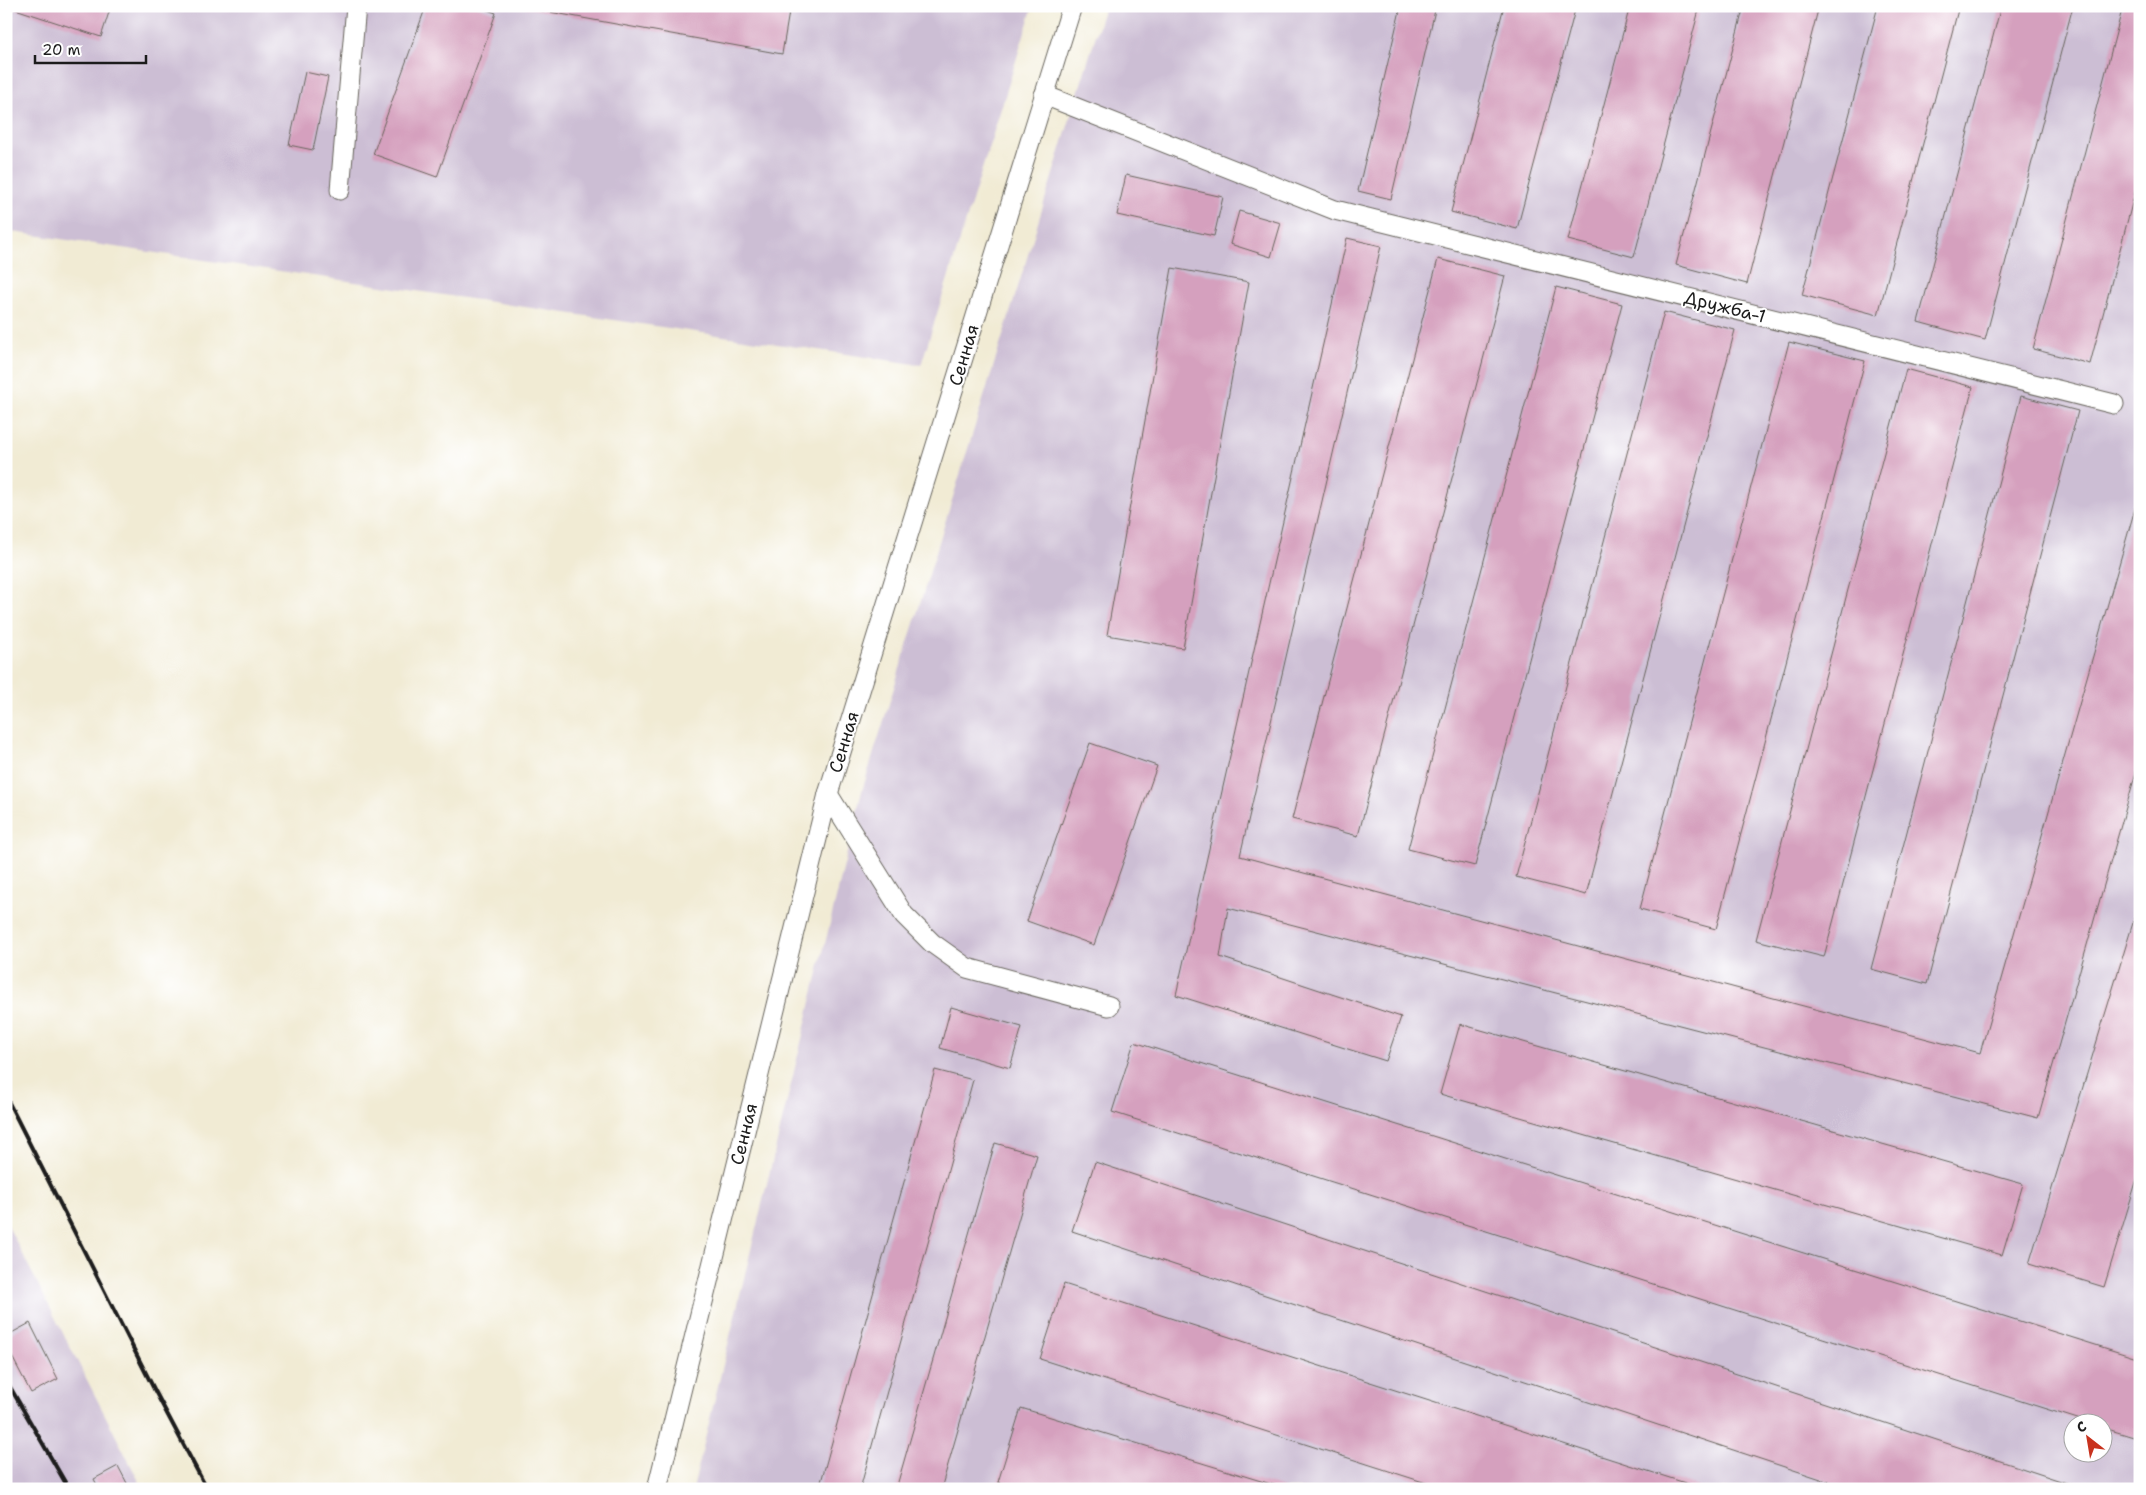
<svg xmlns="http://www.w3.org/2000/svg" width="2146" height="1495" font-family="'Shantell Sans',sans-serif">
<style>
.industrial{fill:#ccbed4;fill-rule:evenodd}
.building{fill:#d5a0be}
.lines{fill:none;stroke-linecap:round;stroke-linejoin:round}
.service-casing{stroke:#67645c;stroke-width:21}
.service{stroke:#fff;stroke-width:19}
.rail{stroke:#1c1c1c;stroke-width:4}
.labels{text-anchor:middle;dominant-baseline:central;stroke-width:4;stroke-linejoin:round;paint-order:stroke}
.street-label{font-size:18px;fill:#1c1c1c;stroke:#fff}
</style>
<rect width="100%" height="100%" fill="#fff"/>
<filter id="ink" filterUnits="userSpaceOnUse"><feTurbulence type="fractalNoise" baseFrequency=".02" numOctaves="2"/><feDisplacementMap in="SourceGraphic" scale="10" xChannelSelector="R" yChannelSelector="G"/><feConvolveMatrix kernelMatrix="1 2 1 2 8 2 1 2 1" color-interpolation-filters="sRGB"/></filter>
<filter id="wash" filterUnits="userSpaceOnUse"><feTurbulence type="fractalNoise" baseFrequency=".0096" numOctaves="4" result="noise"/><feDisplacementMap in="SourceGraphic" scale="20" xChannelSelector="R" yChannelSelector="G"/><feGaussianBlur stdDeviation="1.12" result="paint"/><feColorMatrix in="noise" values="0 0 0 0 0 0 0 0 0 0 0 0 0 0 0 0 0 1.4 0 .05"/><feComposite in="paint" operator="in"/></filter>
<g filter="url(#wash)">
<rect width="100%" height="100%" fill="#f1ebd4"/>
<g class="industrial">
<path d="M6,6h1027l-112,359 -915,-134z"/>
<path d="M1105,6h1035v1483h-1447l169,-698zM2074,1422h30v30h-30z"/>
<path d="M6,1222l137,267h-137z"/>
</g>
<g id="blocks">
<g class="building">
<path d="M6,6h105l-10,31z"/>
<path d="M426,6h50l20,7 -59,164 -64,-23z"/>
<path d="M516,6h274l-8,48z"/>
<path d="M1401,6h35l-45,193 -33,-8z"/>
<path d="M1504,6h72l-59,223 -66,-17z"/>
<path d="M1630,6h70l-66,251 -66,-17z"/>
<path d="M1744,6h75l-72,278 -71,-19z"/>
<path d="M1878,6h81l-81,309 -76,-20z"/>
<path d="M2001,6h72l-88,334 -67,-18z"/>
<path d="M2123,6h17v167l-50,191 -57,-15z"/>
<path d="M305,72l23,5 -15,73 -24,-5z"/>
<path d="M1126,175l97,22 -9,39 -97,-21z"/>
<path d="M1239,211l42,12 -10,34 -41,-13z"/>
<path d="M1347,238l34,8 -141,610 740,197 160,-562v267l-102,360 -810,-210 -8,49 181,60 -15,44 -210,-66z"/>
<path d="M1438,259l67,17 -147,560 -66,-17z"/>
<path d="M1172,268l77,14 -66,366 -76,-13z"/>
<path d="M1556,287l66,17 -147,562 -67,-17z"/>
<path d="M1664,312l71,18 -149,565 -70,-18z"/>
<path d="M1789,342l76,19 -149,568 -76,-20z"/>
<path d="M1906,369l67,18 -149,570 -68,-17z"/>
<path d="M2021,396l57,15 -151,573 -56,-15z"/>
<path d="M1090,743l67,23 -63,179 -67,-24z"/>
<path d="M2139,903l1,266 -36,118 -75,-23z"/>
<path d="M951,1007l71,20 -12,41 -70,-20z"/>
<path d="M1460,1024l563,160 -21,71 -562,-161z"/>
<path d="M1134,1042l1006,317v80l-36,-11v-6h-17l-975,-310z"/>
<path d="M935,1070l38,10 -113,409h-41z"/>
<path d="M995,1143l42,12 -96,334h-45z"/>
<path d="M1095,1162l987,326 -1,1h-230l-779,-258z"/>
<path d="M1064,1284l637,204v1h-256l-405,-130z"/>
<path d="M30,1323l28,56 -27,14 -25,-48v-9z"/>
<path d="M1021,1408l263,80 -1,1h-263l-22,-7z"/>
<path d="M118,1466l12,23h-31l-5,-10z"/>
</g>
</g>
</g>
<g filter="url(#ink)">
<use href="#blocks" fill-opacity="0" stroke="#67645c" stroke-width="1"/>
<g class="lines">
<g class="service-casing">
<g id="service">
<path d="M1044,95l291,115 779,194"/>
<path d="M340,190l16,-184"/>
<path d="M828,794l76,121 28,28 35,25 142,38"/>
<path d="M657,1489l171,-695 244,-788"/>
</g>
</g>
<use href="#service" class="service"/>
<g class="rail">
<path d="M6,1097l149,294 52,98"/>
<path d="M6,1380l63,109"/>
</g>
</g>
</g>
<g class="labels">
<g class="street-label">
<text transform="translate(1725 307) rotate(14)">Дружба-1</text>
<text transform="translate(964 355) rotate(-73)">Сенная</text>
<text transform="translate(844 742) rotate(-73)">Сенная</text>
<text transform="translate(744 1134) rotate(-76)">Сенная</text>
</g>
</g>
<rect width="2146" height="1495" fill="none" stroke="#fff" stroke-width="25"/>
<g transform="translate(2088 1438) rotate(329)"><circle r="24" fill="#ffffff" stroke="#a4a4a4"/>
<path d="M0-4L9 19L0 12L-9 19Z" fill="#c8321e"/>
<text y="-8" font-size="14" font-weight="bold" text-anchor="middle" fill="#1c1c1c">С</text>
</g>
<path d="M35 55v8h111v-8" fill="none" stroke="#1c1c1c" stroke-width="2.5"/>
<text x="42" y="55" font-size="15" fill="#1c1c1c" stroke="#ffffff" stroke-width="4" paint-order="stroke">20 m</text>
</svg>
